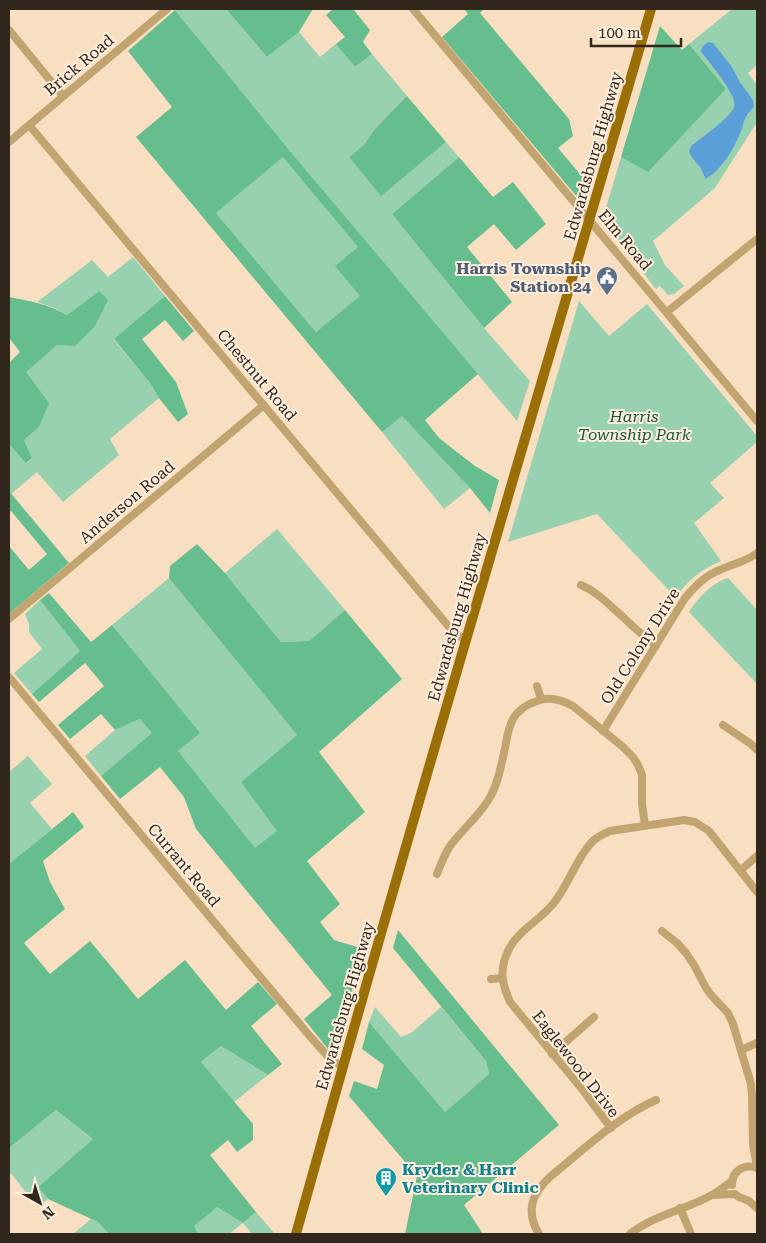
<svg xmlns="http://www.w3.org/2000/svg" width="766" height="1243" font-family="'Roboto Serif',serif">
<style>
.green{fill:#97d1af;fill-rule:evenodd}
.forest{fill:#66be8e;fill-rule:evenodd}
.water{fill:#5b9fd9}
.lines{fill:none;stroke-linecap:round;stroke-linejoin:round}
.minor{stroke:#c2a471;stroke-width:8}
.major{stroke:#9b6f08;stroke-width:10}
.labels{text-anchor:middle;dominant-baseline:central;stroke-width:4;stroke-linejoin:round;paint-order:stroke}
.street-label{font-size:16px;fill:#31271c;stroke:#feeedd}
.service-label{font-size:16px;font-weight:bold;fill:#4e5e75;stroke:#feeedd;text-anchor:end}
.park-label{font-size:16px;font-style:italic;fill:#165839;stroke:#feeedd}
.culture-label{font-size:16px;font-weight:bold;fill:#0d838f;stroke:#feeedd;text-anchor:start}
</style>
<rect width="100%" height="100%" fill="#f9dfc2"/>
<g class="green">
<path d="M177,9h49l41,48 32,-25 21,25 16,-13 19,23 17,-13 35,42 -33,34 -10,15 -15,12 32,38 65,-53 13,15 -67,57 92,114 46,53 -13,40 -227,-270 -115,-141z"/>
<path d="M732,9h25v18l-1,1 1,3v34l-9,8 9,12v37l-42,66 -62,53 12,24 19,21 -10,8 -6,1 -8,-9 -4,3 -51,-65 -2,-6 18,-61 27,14 78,-82 -37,-45zM701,52l31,15 8,15 13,18 -4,14 -4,4 -4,12 -10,21 -9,14 -18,12 -13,-31c10,-8 39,-28 43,-39 4,-11 -25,-45 -33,-55z"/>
<path d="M283,156l75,91 3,49 -45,36 -100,-119z"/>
<path d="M133,257l32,39 -51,44 36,43 9,15 -49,41 9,16 -56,47 -26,-30 -26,22 -2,-3v-47l18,19 5,-5 -8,-18 15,-13 -14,-55 32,-27 42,-54 -32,24 -12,-7 -18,-6 55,-42 16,17z"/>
<path d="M579,301l30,35 38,-32 110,132v6l-47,41 14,15 -30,25 27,38c-19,8 -34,19 -45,37l-79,-84 -89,28z"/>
<path d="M402,415l68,73 -26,21 -62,-77z"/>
<path d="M277,529l68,81 -36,31 -28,1 -56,-69z"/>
<path d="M169,578l128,157 -56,47 37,49 -23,18 -77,-98 21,-18 -87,-108z"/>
<path d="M728,578l29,32v74l-68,-72c10,-15 21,-28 39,-34z"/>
<path d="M40,600l40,51 -48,43 -18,-21 28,-24 -13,-17v-8l-4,-10z"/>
<path d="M140,719l13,14 -52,43 -16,-20 30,-26z"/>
<path d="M28,756l24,28 -22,19 22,26 -43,35v-92z"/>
<path d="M375,1007l26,30 10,-4 30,-26 45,54 3,13 -44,38 -76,-90z"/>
<path d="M221,1046l47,29 -34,27 -33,-40z"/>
<path d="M56,1110l37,29 -55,48 10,12 -10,8 -29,-36v-23z"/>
<path d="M217,1207l26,16 13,-11 19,22h-23l-9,-11 -14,11h-31l-5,-8z"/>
<path d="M91,1219l7,3 11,12h-36z"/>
</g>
<g class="forest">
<path d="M226,9h87l-14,23 -32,25z"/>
<path d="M333,9h20l17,21 -7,12 9,12 -17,13 -19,-23 9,-7 -19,-22z"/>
<path d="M464,9h20l-4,4 89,106 4,17 -15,12 21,25 10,5 -5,19c-6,1 -8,-1 -11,-5l-131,-155 26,-23z"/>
<path d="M175,10l115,141 188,223 -53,46 14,18 36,28 24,14 -9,33 -20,-25 -68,-72 -20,16 -246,-295 36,-30 -44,-56zM283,157l75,90 -23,19 25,30 -44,36 -100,-119z"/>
<path d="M660,26l22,24 7,-6 37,45 -78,83 -27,-15z"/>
<path d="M407,96l39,46 -65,54 -32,-39 15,-12 10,-15z"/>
<path d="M459,157l34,40 20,-15 33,42 -30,26 -22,-26 -27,23 45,55 -28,26 -92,-114z"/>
<path d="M99,291l9,9 -13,26 -20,20 -18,-1 -31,27 23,31 -10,24 -15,13 8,18 -6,5 -17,-19v-81l11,-11 -11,-14v-41c21,4 39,7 58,18z"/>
<path d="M165,296l29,35 -11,10 -18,-21 -23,19 34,43 12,32 -10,8 -19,-24 -9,-15 -36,-44z"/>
<path d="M9,491l60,72 -60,51v-68l20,24 18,-16 -36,-43 -2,1z"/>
<path d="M197,544l28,29 56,69 28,-1 36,-31 57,69 -83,73 46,60 -58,49 33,43 -20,18 14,18 30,9 -29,100 -4,2 -3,-2 -24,-30 28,-24 -136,-166 -12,-32 -24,-30 -40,32 -19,-23 51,-43 -12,-14 -25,11 -14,-16 -31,25 -12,-14 46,-39 -19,-23 -46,39 -7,-8 48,-43 -40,-51 9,-7 42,49 21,-17 88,108 -22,18 77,97 22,-17 -36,-49 56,-47 -128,-157 1,-12z"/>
<path d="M73,812l11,15 -41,34 7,21 15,27 -41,34 26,31 40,-33 48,58 47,-39 41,50 32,-28 19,22 -26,22 31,38 -14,11 -47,-29 -20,16 52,62v16l-16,12 -9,-12 -18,15 46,57 -13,11 -26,-16 -23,19 4,8h-89l-11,-12 -50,-23 -10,-12 55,-48 -37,-29 -47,38v-284z"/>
<path d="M398,930l161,195 -95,80 19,29h-78l12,-58 -68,-80 5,-15 23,8 7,-24 -22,-16 7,-27 76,90 44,-38 -3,-13 -93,-113z"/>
</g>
<path class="water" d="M708,42l5,1 19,24 8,15 13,18 1,6c-3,4 -7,9 -9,13 -2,4 -2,8 -4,12 -7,18 -18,37 -35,48 -3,-4 -4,-8 -6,-12 -4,-5 -8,-9 -11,-15l2,-6c10,-8 39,-28 43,-39 4,-11 -25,-45 -33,-55l1,-5z"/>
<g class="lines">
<g class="minor">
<path d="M413,9l344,412"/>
<path d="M9,30l54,66"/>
<path d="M29,125l421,503 8,7 8,5"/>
<path d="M9,142l158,-133"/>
<path d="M667,312l90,-73"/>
<path d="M581,585c17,7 29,21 43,33 10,10 21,19 32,28"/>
<path d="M9,619l255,-214"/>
<path d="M9,677l299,357 24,27 11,5"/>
<path d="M537,686l4,13"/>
<path d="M723,725l28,19 6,6"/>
<path d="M603,731l82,-133c11,-13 21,-23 37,-29 12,-6 24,-7 35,-16"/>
<path d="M741,870l16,-14"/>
<path d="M437,874c4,-10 7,-19 13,-28 12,-16 28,-29 39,-47 9,-15 12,-33 16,-51 2,-10 3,-20 8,-29 5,-9 15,-15 24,-18 13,-5 25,-1 36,5l50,41 10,10 5,8 4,10v29l3,21"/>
<path d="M662,931l15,12 9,10 8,12 12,23 5,7 17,18 5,11 18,60 1,11 1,50 4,21"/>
<path d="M491,979l11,-1"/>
<path d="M741,1050l16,-7"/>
<path d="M552,1054l42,-37"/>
<path d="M611,1128l-29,-39 -72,-87c-8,-19 -11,-31 -2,-51 9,-20 31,-30 45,-47 15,-18 22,-43 38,-61 5,-6 12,-9 19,-12l74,-11 11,2 14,9 48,61"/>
<path d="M732,1185c0,-14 12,-22 25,-17"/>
<path d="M712,1195l23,-1 4,3 10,4 8,7"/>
<path d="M680,1208l11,26"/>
<path d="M539,1234c-14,-23 -7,-41 12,-58 32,-26 68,-60 105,-76"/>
<path d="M630,1234c24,-19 55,-24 82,-39 7,-4 13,-9 20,-14"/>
</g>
<path class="major" d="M296,1234c114,-410 236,-817 355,-1225"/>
</g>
<defs>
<g id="civic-pin" transform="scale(1.125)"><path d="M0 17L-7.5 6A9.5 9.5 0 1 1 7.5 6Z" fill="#5c6f8a" stroke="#feeedd"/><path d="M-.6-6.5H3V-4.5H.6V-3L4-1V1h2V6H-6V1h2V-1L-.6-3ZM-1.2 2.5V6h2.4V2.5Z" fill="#fff"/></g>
<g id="building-pin" transform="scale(1.125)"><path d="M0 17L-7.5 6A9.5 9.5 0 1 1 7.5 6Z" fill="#0f9aa8" stroke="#feeedd"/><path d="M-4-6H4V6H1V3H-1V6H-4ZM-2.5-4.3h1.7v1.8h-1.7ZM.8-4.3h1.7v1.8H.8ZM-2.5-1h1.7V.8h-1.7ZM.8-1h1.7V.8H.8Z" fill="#fff"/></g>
</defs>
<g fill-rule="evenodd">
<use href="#civic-pin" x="607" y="277"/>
<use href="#building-pin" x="386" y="1178"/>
</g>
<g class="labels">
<g class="street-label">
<text transform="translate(79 65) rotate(-40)">Brick Road</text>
<text transform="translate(593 156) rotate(-74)">Edwardsburg Highway</text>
<text transform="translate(625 240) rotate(50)">Elm Road</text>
<text transform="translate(257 375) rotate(50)">Chestnut Road</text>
<text transform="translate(127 502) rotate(-40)">Anderson Road</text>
<text transform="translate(457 617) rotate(-74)">Edwardsburg Highway</text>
<text transform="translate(640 646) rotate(-58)">Old Colony Drive</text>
<text transform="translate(184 865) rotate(50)">Currant Road</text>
<text transform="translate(345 1006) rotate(-74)">Edwardsburg Highway</text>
<text transform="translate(576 1064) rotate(52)">Eaglewood Drive</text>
</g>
<g class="service-label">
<text x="591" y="268">Harris Township<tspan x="591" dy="18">Station 24</tspan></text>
</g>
<g class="park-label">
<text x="634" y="416">Harris<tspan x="634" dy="18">Township Park</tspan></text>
</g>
<g class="culture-label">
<text x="402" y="1169">Kryder &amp; Harr<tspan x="402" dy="18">Veterinary Clinic</tspan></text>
</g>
</g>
<rect width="766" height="1243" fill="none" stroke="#31271c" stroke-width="20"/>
<g transform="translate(40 1203) rotate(141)" stroke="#feeedd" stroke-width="4" paint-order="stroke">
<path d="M0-4L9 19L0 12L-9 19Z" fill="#31271c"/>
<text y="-8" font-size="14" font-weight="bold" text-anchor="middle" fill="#31271c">N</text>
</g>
<path d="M591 38v8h90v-8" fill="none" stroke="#31271c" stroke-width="2.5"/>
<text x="598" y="38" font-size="15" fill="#31271c" stroke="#feeedd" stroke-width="4" paint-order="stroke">100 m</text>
</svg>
